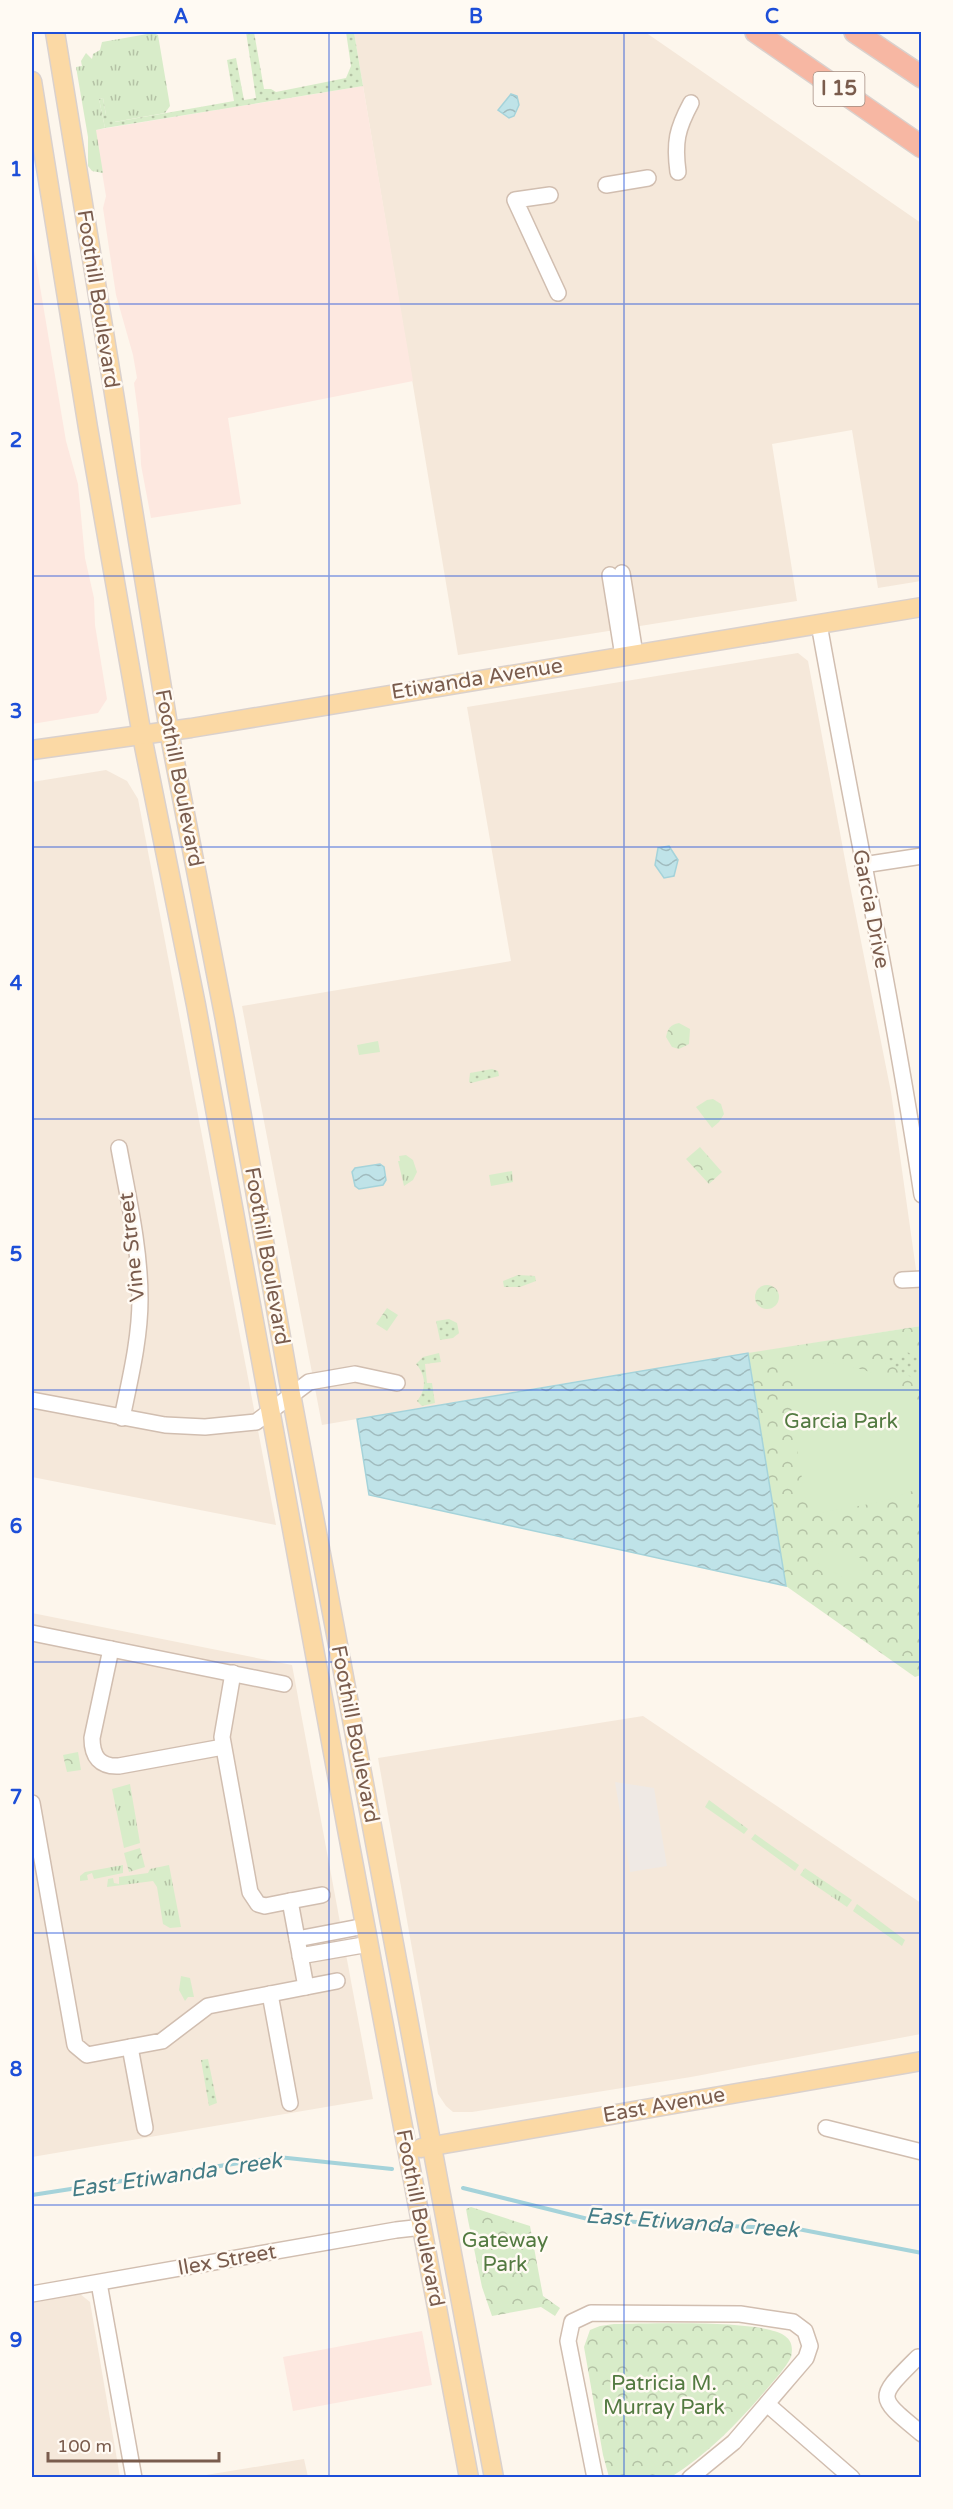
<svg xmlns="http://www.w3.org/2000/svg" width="953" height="2509" font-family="'Varela Round',sans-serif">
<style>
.residential{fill:#f5e8da}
.commercial{fill:#fde8e0}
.industrial{fill:#efe9e4}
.grass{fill:url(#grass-tufts)}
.park{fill:url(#park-crowns)}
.garden{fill:url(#garden-dots)}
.pitch{fill:#d8ecc9}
.water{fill:url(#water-waves);stroke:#a5d3da;stroke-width:1.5}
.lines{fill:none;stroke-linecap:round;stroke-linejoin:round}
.stream{stroke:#a5d3da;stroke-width:4}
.minor-casing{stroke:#d1beb0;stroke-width:18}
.major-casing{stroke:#dad1cd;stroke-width:21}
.highway-casing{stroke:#dad1cd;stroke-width:24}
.minor{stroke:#fff;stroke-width:15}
.major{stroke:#fbd9a5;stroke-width:18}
.highway{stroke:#f7b7a3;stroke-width:21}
.grid{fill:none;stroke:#1d4ed8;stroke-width:1.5;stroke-opacity:0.55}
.labels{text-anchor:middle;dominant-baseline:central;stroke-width:5;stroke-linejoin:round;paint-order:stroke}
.shield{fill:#fffaf3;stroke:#a28b7f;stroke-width:1.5}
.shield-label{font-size:20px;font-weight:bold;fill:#7a5c4d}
.street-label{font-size:21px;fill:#7a5c4d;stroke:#fffaf3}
.park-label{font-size:21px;fill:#537a41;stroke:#fffaf3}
.water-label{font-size:22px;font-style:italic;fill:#437c86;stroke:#fffaf3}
.neatline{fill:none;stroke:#1d4ed8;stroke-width:2}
.grid-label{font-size:20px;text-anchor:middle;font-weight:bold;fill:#1d4ed8}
</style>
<defs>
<pattern id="grass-tufts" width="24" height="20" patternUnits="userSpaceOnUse" patternTransform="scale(1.5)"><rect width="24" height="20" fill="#d8ecc9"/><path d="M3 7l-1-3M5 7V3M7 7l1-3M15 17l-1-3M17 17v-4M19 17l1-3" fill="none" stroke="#b4c2a5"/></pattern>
<pattern id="park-crowns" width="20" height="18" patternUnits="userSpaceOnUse" patternTransform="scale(1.5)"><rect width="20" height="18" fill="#d8ecc9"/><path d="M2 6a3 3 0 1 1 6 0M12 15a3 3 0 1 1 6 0" fill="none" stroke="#b4c2a5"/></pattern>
<pattern id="garden-dots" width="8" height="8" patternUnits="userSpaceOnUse" patternTransform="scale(1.5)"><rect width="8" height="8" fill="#d8ecc9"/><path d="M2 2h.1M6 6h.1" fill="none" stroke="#b4c2a5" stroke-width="1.8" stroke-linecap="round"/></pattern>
<pattern id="water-waves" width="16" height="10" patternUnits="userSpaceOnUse" patternTransform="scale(1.5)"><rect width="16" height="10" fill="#bfe3e8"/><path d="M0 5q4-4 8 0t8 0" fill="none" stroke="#a0bbbe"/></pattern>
</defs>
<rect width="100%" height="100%" fill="#fdf6ec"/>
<g class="residential">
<path d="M354,32h291l276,191v358l-43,7 -26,-158 -80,14 25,157 -339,54z"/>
<path d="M798,653l10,8 41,220 42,211 30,213v21l-337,54 -262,45 -80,-419 269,-45 -44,-254z"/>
<path d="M106,770l21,11 11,18 138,726 -244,-48v-695z"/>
<path d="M32,1613l260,52 81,434 -341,58z"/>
<path d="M643,1716l278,187v131l-230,43 -219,35h-19l-7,-6 -8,-12 -60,-336z"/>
<path d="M80,2294l10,8 30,175h-88v-174z"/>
<path d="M304,2459l4,18h-114z"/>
</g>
<g class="commercial">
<path d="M363,86l50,295 -185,37 13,86 -90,14 -10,-53 -2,-44 -5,-38 3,-5 -4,-23 -17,-60 -13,-87 3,-12 -11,-66z"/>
<path d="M32,239l34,202 12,43 7,74 9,40 1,27 12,74 -9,14 -66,11z"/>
<path d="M422,2331l10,54 -139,26 -10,-54z"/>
</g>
<path class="industrial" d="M615,1782l39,6 13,78 -37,6z"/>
<g class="grass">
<path d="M153,33l5,2 12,71 -5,7 -51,9 -8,-7 -3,-17 -4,1 6,29 -9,2 7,43 -11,-2 -4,-5v-29l-12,-70 6,-1 -1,-5 5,-8 6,6 1,-5 7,-4 2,-8z"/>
<path d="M378,1041l2,11 -21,3 -2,-10z"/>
<path d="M406,1155l7,5 4,12 -4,8 -9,6 -6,-25h2l-1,-5z"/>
<path d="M512,1171l1,11 -22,4 -2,-11z"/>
<path d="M130,1784l10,59 -16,5 -12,-59z"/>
<path d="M709,1800l39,29 -4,5 -39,-27z"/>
<path d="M123,1865v8l-29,6 -2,-6 -5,2 1,5 -8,1v-5l5,-4z"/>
<path d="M169,1865l12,62 -11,1 -7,-4 -6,-37 -4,-6 -46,6 1,-8 5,-1 1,5 5,1v-7l29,-4 2,-4z"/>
<path d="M805,1868l47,32 -5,7 -47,-32z"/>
</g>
<g class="park">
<path d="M679,1023l11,6 -1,15 -10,5 -7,-2 -6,-10c2,-9 4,-12 13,-14z"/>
<path d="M700,1147l22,25 -13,12 -23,-25z"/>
<circle cx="767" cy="1297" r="12"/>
<path d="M387,1308l11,7 -11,16 -11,-7z"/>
<path d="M921,1326v349l-6,2 -129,-91 -38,-233z"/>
<path d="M78,1752l3,18 -14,2 -4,-17z"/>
<path d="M140,1848l5,19 -16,5 -5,-19z"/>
<path d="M471,2207l59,19 13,70 17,12 -5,8 -14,-9 -49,9 -10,-29 -14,-67 -2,-11z"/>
<path d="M614,2324c32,0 149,-5 171,12 7,5 8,12 6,21 -6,12 -16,22 -25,33 -28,33 -58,64 -95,87h-62l-6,-22 -19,-108 6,-17 10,-4z"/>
</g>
<g class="garden">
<path d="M246,32h8l10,57h7l5,3 70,-14 5,-12 -5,-34h8l9,54 -258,42 -6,-29 4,-1 3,17 6,-1 3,8 119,-21 -7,-41 9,-2 8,42 12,-2z"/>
<path d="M492,1069l6,2 1,5 -28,7 -2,-1 1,-9z"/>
<path d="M518,1275l17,1 1,5 -16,6h-16l-1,-6z"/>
<path d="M449,1319l8,4 2,10 -6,5 -13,2 -4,-19z"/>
<path d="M906,1351l9,6 6,-1v24l-21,-7 -6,-7 -12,-4 2,-6 11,3z"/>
<path d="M439,1353l2,9 -16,2 2,19h5l3,20 -13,3 -5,-5c10,-12 9,-26 -1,-37l7,-7z"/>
<path d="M208,2059l9,44 -8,3 -8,-46z"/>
</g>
<g class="pitch">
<path d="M713,1099l8,5 3,10 -5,8 -7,6 -16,-21 11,-7z"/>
<path d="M821,1362c39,3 73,15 100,45v81l-40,14 -62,11 -13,-10 -10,-61 -2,-79z"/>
<path d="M829,1540l38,22 -12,22 -39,-22z"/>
<path d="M755,1834l44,31 -4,6 -44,-32z"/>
<path d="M857,1904l48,36 -3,6 -49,-35z"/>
<path d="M181,1976l9,2 4,19h-6l-3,4 -6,-11z"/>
</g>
<g class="water">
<path d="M511,94l6,2 2,9 -5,11 -5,2 -11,-8z"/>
<path d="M669,846l9,14 -4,16 -10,2 -9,-13 3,-17z"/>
<path d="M380,1164l4,3 2,13 -3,5 -24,4 -4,-3 -3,-14 3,-4z"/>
<path d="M748,1353l38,233 -417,-91 -12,-76z"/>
</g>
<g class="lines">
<g class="stream">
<path d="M463,2188l129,32 206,9 124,24"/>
<path d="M32,2195l246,-38 114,12"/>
</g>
<g class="minor-casing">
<g id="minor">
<path d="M678,172c-4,-30 -1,-43 13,-69"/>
<path d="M606,185l42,-7"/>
<path d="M550,195l-35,5 43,93"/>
<path d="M622,573l13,81"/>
<path d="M610,575l13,81"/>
<path d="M819,624c34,190 74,380 103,571"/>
<path d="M863,865l59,-9"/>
<path d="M119,1148c9,49 21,100 21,151 0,40 -10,80 -18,119"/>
<path d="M902,1280l20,-1"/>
<path d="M32,1400l133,25 40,2 51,-5 53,-40 46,-8 42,9"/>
<path d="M32,1633l252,51"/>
<path d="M111,1649l-19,89c0,19 8,29 27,28l104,-19"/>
<path d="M32,1803l43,242 12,10 75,-14 46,-35 98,-19 -16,-86 -25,5 -7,-2 -8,-12 -28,-155 11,-64"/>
<path d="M290,1901l32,-6"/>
<path d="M297,1939l68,-13"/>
<path d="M300,1956l69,-12"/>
<path d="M306,1987l31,-6"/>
<path d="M270,1994l20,109"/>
<path d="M130,2047l15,81"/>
<path d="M826,2128l96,24"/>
<path d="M99,2283l35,195"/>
<path d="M32,2294l364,-64 27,-3"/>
<path d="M918,2357c-42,42 -42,39 4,77"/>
<path d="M767,2404l85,74"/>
<path d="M595,2478l-27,-137 4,-19 19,-9 149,1 53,8 12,9 5,15 -4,12 -72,84 -44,36"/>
</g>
</g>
<g class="major-casing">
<g id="major">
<path d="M55,32l114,699 56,289 66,374 203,1084"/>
<path d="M32,81l56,347 54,308 54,269 151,824 122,649"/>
<path d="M32,750l159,-22 731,-121"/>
<path d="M421,2148l501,-87"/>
</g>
</g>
<g class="highway-casing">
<g id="highway">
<path d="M756,32l166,115"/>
<path d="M855,32l67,45"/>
</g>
</g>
<use href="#minor" class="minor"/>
<use href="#major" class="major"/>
<use href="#highway" class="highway"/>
</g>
<path class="grid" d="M329,32v2446M624,32v2446M32,304h890M32,576h890M32,847h890M32,1119h890M32,1390h890M32,1662h890M32,1933h890M32,2205h890"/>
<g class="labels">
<rect class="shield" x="813.5" y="72" width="51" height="34" rx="4.5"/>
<g class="shield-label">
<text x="839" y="89">I 15</text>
</g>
<g class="street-label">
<text transform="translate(98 299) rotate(81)">Foothill Boulevard</text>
<text transform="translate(477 679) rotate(-9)">Etiwanda Avenue</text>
<text transform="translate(179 778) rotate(79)">Foothill Boulevard</text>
<text transform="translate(871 909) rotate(79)">Garcia Drive</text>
<text transform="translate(132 1247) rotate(-96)">Vine Street</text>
<text transform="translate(267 1256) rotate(80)">Foothill Boulevard</text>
<text transform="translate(355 1734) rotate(79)">Foothill Boulevard</text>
<text transform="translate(664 2105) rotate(-10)">East Avenue</text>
<text transform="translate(420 2218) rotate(79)">Foothill Boulevard</text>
<text transform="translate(227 2260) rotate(-10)">Ilex Street</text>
</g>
<g class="park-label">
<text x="841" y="1421">Garcia Park</text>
<text x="505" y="2240">Gateway<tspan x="505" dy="24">Park</tspan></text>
<text x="664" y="2383">Patricia M.<tspan x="664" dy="24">Murray Park</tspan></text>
</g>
<g class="water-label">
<text transform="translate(176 2175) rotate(-8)">East Etiwanda Creek</text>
<text transform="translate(692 2223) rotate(4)">East Etiwanda Creek</text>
</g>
</g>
<rect width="953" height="2509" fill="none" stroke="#fffaf3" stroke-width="66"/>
<path d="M48 2452v9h171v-9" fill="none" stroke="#7a5c4d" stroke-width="3"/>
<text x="57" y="2452" font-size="18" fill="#7a5c4d" stroke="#fffaf3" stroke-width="4.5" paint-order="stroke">100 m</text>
<rect x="33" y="33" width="887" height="2443" class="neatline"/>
<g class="grid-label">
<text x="181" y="23">A</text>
<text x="476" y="23">B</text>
<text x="772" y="23">C</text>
<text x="16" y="176">1</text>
<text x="16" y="447">2</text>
<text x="16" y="718">3</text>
<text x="16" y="990">4</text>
<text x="16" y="1261">5</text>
<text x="16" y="1533">6</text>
<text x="16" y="1804">7</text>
<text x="16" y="2076">8</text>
<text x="16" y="2347">9</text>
</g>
</svg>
